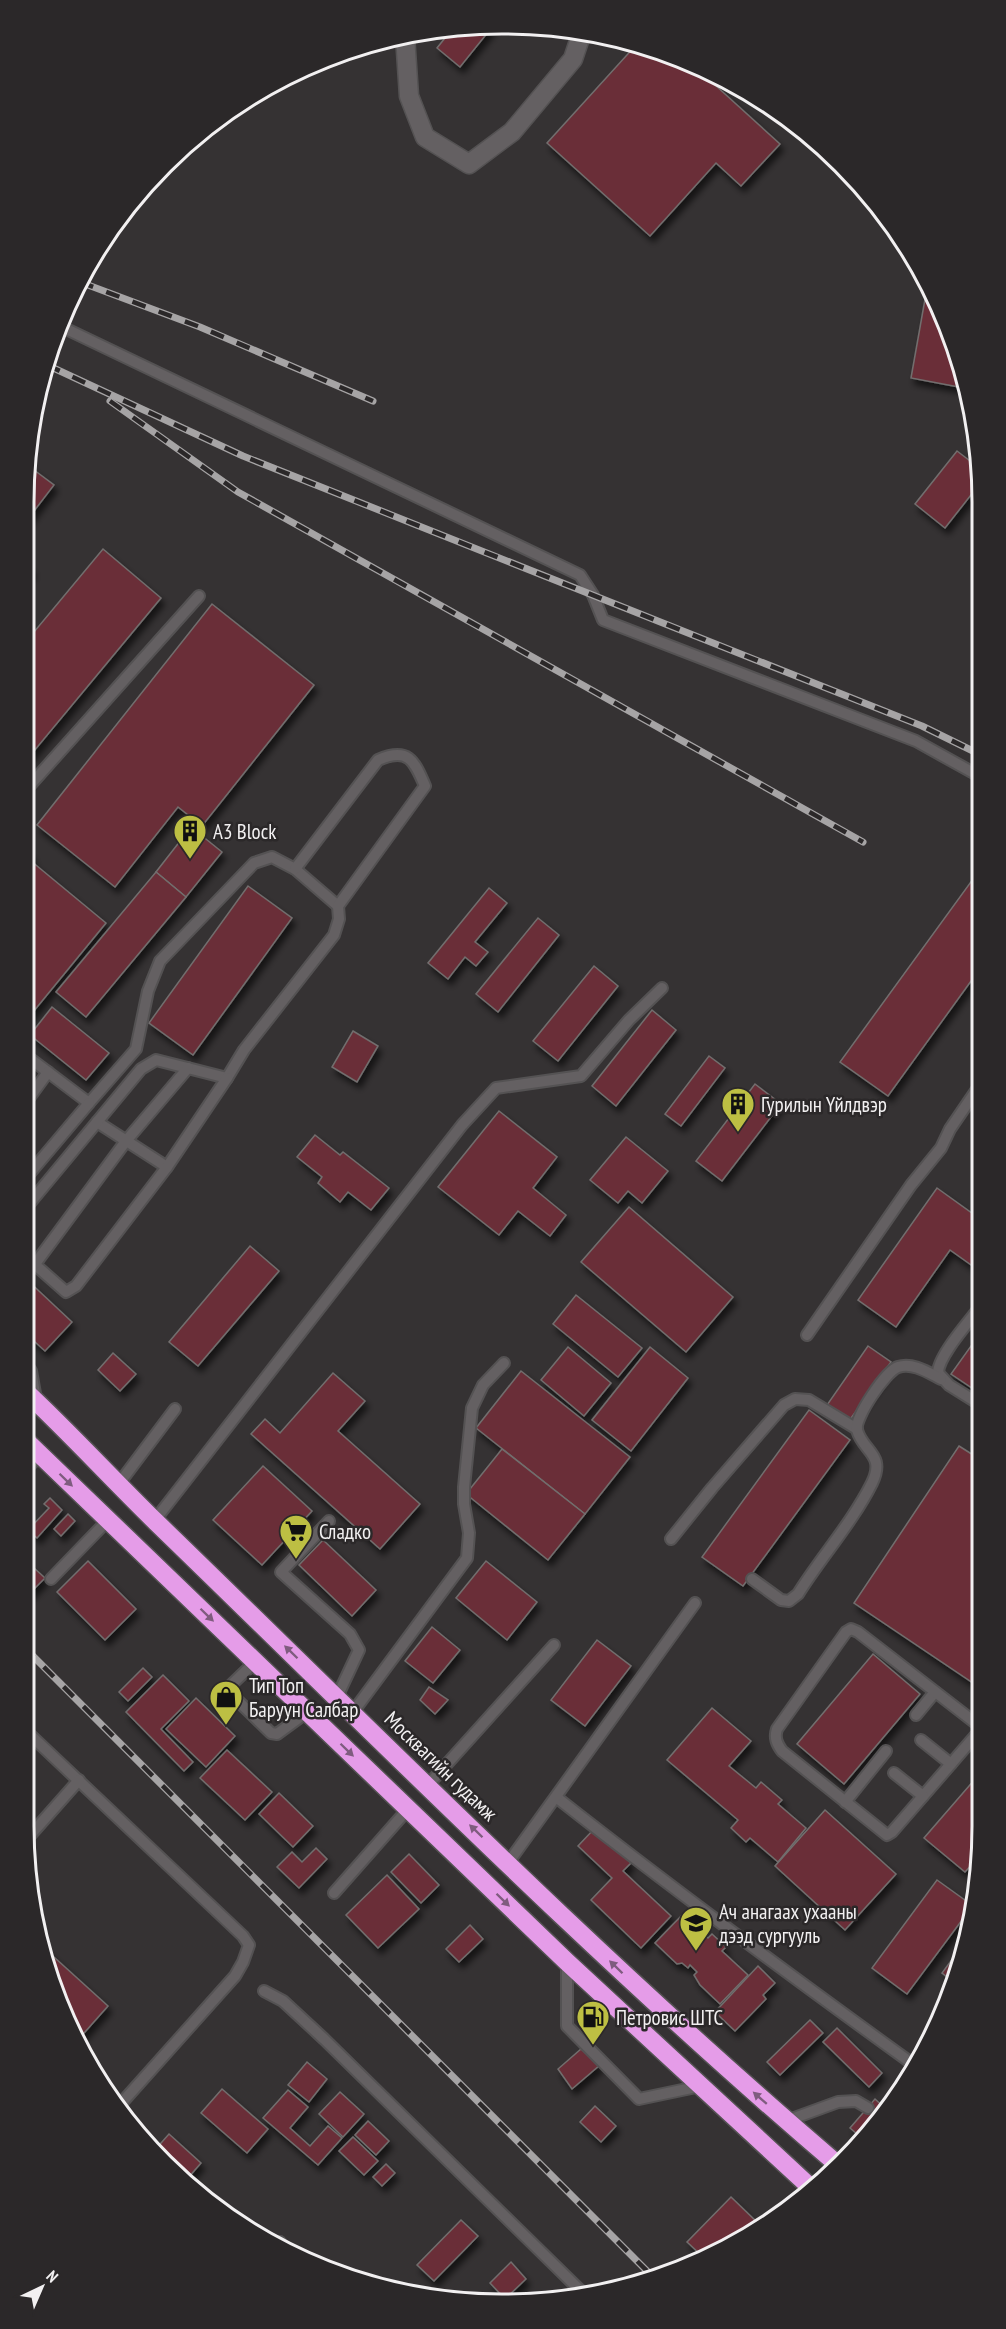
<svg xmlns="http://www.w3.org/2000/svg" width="1006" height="2329" font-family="'PT Sans Narrow',sans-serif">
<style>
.building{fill:#6a2f37;stroke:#726e6e;stroke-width:1.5;filter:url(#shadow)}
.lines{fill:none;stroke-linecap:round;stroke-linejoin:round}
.lane-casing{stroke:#545253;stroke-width:14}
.street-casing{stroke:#545253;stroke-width:21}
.highway-casing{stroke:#545253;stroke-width:21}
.lane{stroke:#646062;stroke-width:10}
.street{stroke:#646062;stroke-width:18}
.highway{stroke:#e59ce8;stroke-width:18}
.rail-casing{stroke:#a6a4a5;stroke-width:7}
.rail{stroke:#2b2829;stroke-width:4.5;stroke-dasharray:14;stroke-linecap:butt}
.oneway{fill:#7f5c7f}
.labels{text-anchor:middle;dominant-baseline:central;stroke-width:5;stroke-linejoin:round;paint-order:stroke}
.poi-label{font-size:21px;fill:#f2f0f1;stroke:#2b2829;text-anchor:start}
.street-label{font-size:21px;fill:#f2f0f1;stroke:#2b2829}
.rim{fill:none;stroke:#f2f0f1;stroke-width:3}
</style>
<defs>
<filter id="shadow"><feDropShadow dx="3.5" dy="6" stdDeviation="3" flood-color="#0009"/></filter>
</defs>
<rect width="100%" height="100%" fill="#353233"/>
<g class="building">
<path d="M472,25l21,1 -33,41 -23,-19 16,-20z"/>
<path d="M636,45l21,5 46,24 77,70 -39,42 -25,-23 -66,73 -103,-93z"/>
<path d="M927,288l18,31 19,69 -53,-10z"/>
<path d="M957,451l21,16v19l-33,42 -30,-24z"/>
<path d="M30,467l24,18 -30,39v-21z"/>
<path d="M103,549l58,49 -137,165v-119z"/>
<path d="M24,564l8,6 -8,10z"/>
<path d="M212,604l102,81 -112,141 -24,-19 -63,80 -78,-62z"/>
<path d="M191,827l31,25 -36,45 -30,-25z"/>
<path d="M24,850l8,6 -8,9z"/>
<path d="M31,861l75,62 -82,100v-154z"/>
<path d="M156,872l30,25 -100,120 -30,-25z"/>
<path d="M973,879l6,5v86l-91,126 -48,-34z"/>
<path d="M248,886l44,32 -99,137 -44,-32z"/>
<path d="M489,888l18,15 -32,39 13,10 -12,14 -11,-9 -17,22 -20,-16z"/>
<path d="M538,918l21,17 -61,77 -22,-18z"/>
<path d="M594,966l24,20 -60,75 -25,-20z"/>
<path d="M52,1007l57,46 -23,27 -56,-45z"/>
<path d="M652,1010l24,20 -60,76 -24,-20z"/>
<path d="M353,1031l25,15 -21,36 -25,-15z"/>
<path d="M709,1056l16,12 -44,58 -16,-12z"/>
<path d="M755,1084l26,20 -59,77 -26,-20z"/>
<path d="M499,1111l58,46 -24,31 33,27 -16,21 -32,-25 -19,24 -61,-48z"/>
<path d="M315,1135l25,20 3,-3 46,36 -18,22 -23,-18 -8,10 -22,-19 4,-6 -25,-20z"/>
<path d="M626,1137l42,34 -26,32 -14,-12 -10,12 -28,-23z"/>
<path d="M937,1188l43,31v40l-6,8 -24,-17 -54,77 -38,-27z"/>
<path d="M629,1207l104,90 -47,55 -105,-90z"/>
<path d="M250,1246l29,25 -81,95 -29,-24z"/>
<path d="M24,1277l48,45 -27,29 -21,-19z"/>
<path d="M576,1295l66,53 -24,29 -65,-53z"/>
<path d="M981,1332v62l-30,-20z"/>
<path d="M868,1346l23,16 -42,59 -22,-16z"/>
<path d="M568,1347l43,36 -27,33 -43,-36z"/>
<path d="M650,1347l38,31 -57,73 -39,-31z"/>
<path d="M113,1353l23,21 -16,17 -22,-21z"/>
<path d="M521,1371l109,86 -45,57 -109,-86z"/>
<path d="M333,1373l32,28 -27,30 82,73 -40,45 -129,-115 14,-15 15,14z"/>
<path d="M809,1410l41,30 -107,146 -41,-29z"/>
<path d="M959,1446l22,14 1,229 -128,-86z"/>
<path d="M502,1449l83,65 -37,46 -82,-66z"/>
<path d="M263,1466l49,45 -50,54 -49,-45z"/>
<path d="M50,1498l12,12 -25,28 -9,-8 21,-22 -5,-4z"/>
<path d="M68,1514l7,7 -14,15 -7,-7z"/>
<path d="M323,1540l53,50 -24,26 -53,-51z"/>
<path d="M88,1561l48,48 -31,31 -48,-48z"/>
<path d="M486,1561l51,41 -30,38 -51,-42z"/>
<path d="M34,1568l11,10 -17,17 -4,-4v-13z"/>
<path d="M432,1627l28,23 -27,33 -28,-22z"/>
<path d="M597,1640l34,26 -46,60 -34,-26z"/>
<path d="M873,1654l47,40 -76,90 -47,-40z"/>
<path d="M143,1668l9,9 -24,24 -9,-9z"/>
<path d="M163,1675l26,26 -28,28 32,33 -9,9 -58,-59z"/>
<path d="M429,1687l19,13 -13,14 -15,-14z"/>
<path d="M196,1698l39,38 -29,31 -40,-38z"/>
<path d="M712,1708l39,33 -22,25 27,22 5,-6 21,18 -4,4 28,24 -28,34 -28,-24 -4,4 -15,-14 7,-8 -71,-60z"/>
<path d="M227,1750l45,42 -27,28 -45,-42z"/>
<path d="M982,1771v55l-5,33 -12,13 -41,-34z"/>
<path d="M279,1793l34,33 -20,21 -34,-33z"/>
<path d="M825,1810l71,64 -51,56 -70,-64z"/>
<path d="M594,1829l37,34 -8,8 48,45 -30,32 -50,-48 21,-22 -34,-32z"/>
<path d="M316,1848l11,11 -28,29 -22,-21 15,-15 10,10z"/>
<path d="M409,1854l30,31 -18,18 -30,-31z"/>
<path d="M387,1875l32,34 -41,39 -32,-33z"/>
<path d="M937,1880l32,23 -1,9 -61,82 -35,-26z"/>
<path d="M683,1914l25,24 4,-4 14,13 -4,4 26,24 -28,29 -20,-19 -6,-10 3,-3 -7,-7 -2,3 -6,-5 -5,1 -22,-21z"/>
<path d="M470,1925l13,14 -24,23 -13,-13z"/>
<path d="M962,1946l-6,34 -1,3 -13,-10z"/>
<path d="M44,1948l64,58 -31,35 -27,-61z"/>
<path d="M758,1966l17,17 -12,12 3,4 -31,32 -20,-19z"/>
<path d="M810,2020l13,13 -43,42 -13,-13z"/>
<path d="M837,2028l45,45 -13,14 -46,-45z"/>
<path d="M581,2049l19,16 -28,24 -14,-20z"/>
<path d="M307,2062l20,17 -18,23 -21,-17z"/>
<path d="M222,2089l46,40 -21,24 -46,-40z"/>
<path d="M288,2090l20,17 -18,21 20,18 18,-20 14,12 -24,27 -55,-47z"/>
<path d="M340,2092l24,22 -21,23 -24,-23z"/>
<path d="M875,2099l11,10 -22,31 -14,-12z"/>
<path d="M595,2106l21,20 -15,16 -21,-20z"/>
<path d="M368,2121l21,20 -13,14 -21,-20z"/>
<path d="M169,2134l32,29 -13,15 -34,-27z"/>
<path d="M353,2137l25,24 -14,14 -25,-24z"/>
<path d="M386,2164l9,9 -13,13 -9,-9z"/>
<path d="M731,2197l30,29 -19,15 -40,15 -15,-14z"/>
<path d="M461,2220l17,16 -44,45 -17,-16z"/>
<path d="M511,2262l15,17 -21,20 -15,-16z"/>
</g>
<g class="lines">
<g class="lane-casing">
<g id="lane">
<path d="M60,326l520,249 13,20 10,25 313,121 63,35"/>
<path d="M24,792l175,-196"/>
<path d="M24,1054l65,49 47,-54 12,-58 12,-30 94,-98 18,-6 23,12 43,37"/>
<path d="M24,1105l24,-33"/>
<path d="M97,1122l70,45"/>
<path d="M24,1180l65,-77"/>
<path d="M24,1210l117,-141 15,-9 71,18 17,-28 90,-115 5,-16 -1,-13 87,-120c-11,-26 -17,-39 -47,-26l-83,109"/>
<path d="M24,1255l42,37 10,-6 91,-119 60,-89"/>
<path d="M35,1264l91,-123 62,-73"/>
<path d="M980,1307c-11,15 -42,49 -42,66l11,12 32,20"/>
<path d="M807,1335l104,-150 30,-37 9,-19 30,-44"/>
<path d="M24,1360l7,11 5,28"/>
<path d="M24,1471l16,-16"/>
<path d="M118,1485l57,-76"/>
<path d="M155,1520l307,-395 34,-37 85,-12 48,-56 33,-32"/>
<path d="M329,1521l-48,51 69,62 9,16 -22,47"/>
<path d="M671,1539l41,-51 72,-83 11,-6 14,1 48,29"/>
<path d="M51,1579l57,-59"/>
<path d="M752,1579l29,21 8,1 9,-7c23,-37 54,-71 74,-111 14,-29 -9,-31 -15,-53 -3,-12 29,-59 41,-63 15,-5 31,6 43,12"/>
<path d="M255,1662l-24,23 2,11 38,37 6,1 30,-22"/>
<path d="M353,1712l114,-154 2,-25 -5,-29v-17l8,-79 11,-23 21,-22"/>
<path d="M916,1715l19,-23"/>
<path d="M982,1728l-124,-96 -7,-3 -5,3 -69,97c-3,9 0,15 5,22l105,84 5,-3 90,-104"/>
<path d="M24,1729l219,207 6,9 -6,17 -8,14 -117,131"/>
<path d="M921,1740l30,24"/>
<path d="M894,1773l29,23"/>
<path d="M428,1785l126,-140"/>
<path d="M556,1797c118,93 239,182 361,270"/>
<path d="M845,1802l41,-51"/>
<path d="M26,1840l53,-60"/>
<path d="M508,1863l187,-260"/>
<path d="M334,1893l74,-84"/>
<path d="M567,1962v64l72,73 62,-13"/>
<path d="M264,1991l19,10 41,38 263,258"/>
<path d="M786,2121l52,-19 18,-1 12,7"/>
<path d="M277,2246l3,-4"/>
</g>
</g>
<g class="street-casing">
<path id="street" d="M405,36l4,60 16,41 44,27 43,-32 61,-73 9,-27"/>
</g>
<g class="highway-casing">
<g id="highway">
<path d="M24,1390c45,42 87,88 132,132 224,217 443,439 681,642"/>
<path d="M24,1439l543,523 242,224"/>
</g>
</g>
<use href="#lane" class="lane"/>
<use href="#street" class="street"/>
<use href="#highway" class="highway"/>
<g class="rail-casing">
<g id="rail">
<path d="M80,282l120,45 173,74"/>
<path d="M47,365l196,91 679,270 57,28"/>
<path d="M110,401l128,91 625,350"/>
<path d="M24,1647l627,628"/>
</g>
</g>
<use href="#rail" class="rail"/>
</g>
<defs><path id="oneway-solid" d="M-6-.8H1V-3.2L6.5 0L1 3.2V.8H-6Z" transform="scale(1.5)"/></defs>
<g class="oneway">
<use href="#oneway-solid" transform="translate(66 1480) rotate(44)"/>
<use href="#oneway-solid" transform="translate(207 1615) rotate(44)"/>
<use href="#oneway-solid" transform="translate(291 1652) rotate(-136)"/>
<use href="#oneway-solid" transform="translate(347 1750) rotate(44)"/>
<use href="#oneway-solid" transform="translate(476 1831) rotate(-136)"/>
<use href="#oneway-solid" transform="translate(503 1900) rotate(44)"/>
<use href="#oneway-solid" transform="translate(616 1967) rotate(-136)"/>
<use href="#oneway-solid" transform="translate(760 2098) rotate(-139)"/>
</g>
<defs>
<g id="building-pin" transform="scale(1.725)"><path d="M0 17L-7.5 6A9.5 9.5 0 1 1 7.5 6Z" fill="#bdbf43" stroke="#2b2829"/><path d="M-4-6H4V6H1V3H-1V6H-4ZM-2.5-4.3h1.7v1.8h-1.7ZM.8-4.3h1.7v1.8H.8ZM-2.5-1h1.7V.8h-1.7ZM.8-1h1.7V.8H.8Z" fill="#111"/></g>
<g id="supermarket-pin" transform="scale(1.725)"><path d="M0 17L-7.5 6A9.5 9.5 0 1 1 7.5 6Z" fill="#bdbf43" stroke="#2b2829"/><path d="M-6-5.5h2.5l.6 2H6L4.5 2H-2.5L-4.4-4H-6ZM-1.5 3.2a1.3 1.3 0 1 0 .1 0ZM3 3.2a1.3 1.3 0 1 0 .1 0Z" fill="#111"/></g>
<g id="shop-pin" transform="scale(1.725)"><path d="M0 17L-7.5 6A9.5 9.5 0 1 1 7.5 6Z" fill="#bdbf43" stroke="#2b2829"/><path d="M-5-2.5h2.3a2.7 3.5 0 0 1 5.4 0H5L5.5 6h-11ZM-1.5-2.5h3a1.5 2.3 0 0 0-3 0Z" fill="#111"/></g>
<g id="university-pin" transform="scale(1.725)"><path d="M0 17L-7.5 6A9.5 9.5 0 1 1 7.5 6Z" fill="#bdbf43" stroke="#2b2829"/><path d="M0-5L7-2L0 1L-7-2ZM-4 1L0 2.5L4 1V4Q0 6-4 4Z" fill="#111"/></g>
<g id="fuel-pin" transform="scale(1.725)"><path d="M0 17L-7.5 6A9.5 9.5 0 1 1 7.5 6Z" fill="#bdbf43" stroke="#2b2829"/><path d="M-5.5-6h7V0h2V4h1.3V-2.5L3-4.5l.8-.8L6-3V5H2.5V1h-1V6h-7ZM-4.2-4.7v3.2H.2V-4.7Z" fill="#111"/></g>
</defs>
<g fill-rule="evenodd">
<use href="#building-pin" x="190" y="831"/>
<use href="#building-pin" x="738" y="1104"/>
<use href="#supermarket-pin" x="296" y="1531"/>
<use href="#shop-pin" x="226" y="1697"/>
<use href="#university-pin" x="696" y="1923"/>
<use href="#fuel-pin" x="593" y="2017"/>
</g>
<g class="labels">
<g class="poi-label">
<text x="213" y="831">A3 Block</text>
<text x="761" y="1104">Гурилын Үйлдвэр</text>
<text x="319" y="1531">Сладко</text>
<text x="249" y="1685">Тип Топ<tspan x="249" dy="24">Баруун Салбар</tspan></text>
<text x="719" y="1911">Ач анагаах ухааны<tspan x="719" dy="24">дээд сургууль</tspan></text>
<text x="616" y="2017">Петровис ШТС</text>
</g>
<g class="street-label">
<text transform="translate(441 1766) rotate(44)">Москвагийн гудамж</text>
</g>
</g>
<path d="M0 0H1006V2329H0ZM502 34H504A468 468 0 0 1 972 502V1826A468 468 0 0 1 504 2294H502A468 468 0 0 1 34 1826V502A468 468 0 0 1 502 34Z" fill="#2b2829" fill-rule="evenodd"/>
<path class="rim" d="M502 34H504A468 468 0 0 1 972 502V1826A468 468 0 0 1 504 2294H502A468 468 0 0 1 34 1826V502A468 468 0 0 1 502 34Z"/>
<g transform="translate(42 2287) rotate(44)" stroke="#2b2829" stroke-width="4.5" paint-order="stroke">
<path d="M0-4.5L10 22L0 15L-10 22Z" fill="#f2f0f1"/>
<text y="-9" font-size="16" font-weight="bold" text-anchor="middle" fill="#f2f0f1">N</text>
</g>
</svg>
